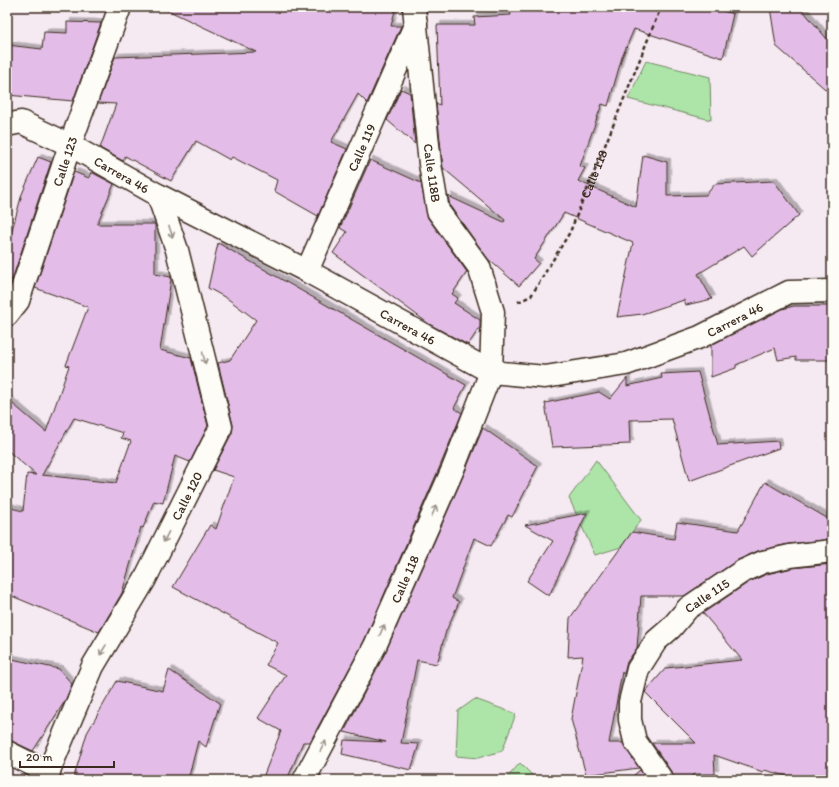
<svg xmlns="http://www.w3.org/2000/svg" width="839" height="787" font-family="Itim,sans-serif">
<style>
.green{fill:#ade5a9;stroke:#748864}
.building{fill:#e3bde7;stroke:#3b2a1e;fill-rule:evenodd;filter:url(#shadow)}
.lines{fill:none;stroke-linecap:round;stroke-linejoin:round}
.minor-casing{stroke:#3b2a1e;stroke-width:25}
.tertiary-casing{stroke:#3b2a1e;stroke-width:25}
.path{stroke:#3b2a1e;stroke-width:2.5;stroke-dasharray:4 3;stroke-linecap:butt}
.minor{stroke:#fdfcf7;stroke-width:22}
.tertiary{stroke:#fdfcf7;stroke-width:22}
.oneway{stroke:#9c938a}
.labels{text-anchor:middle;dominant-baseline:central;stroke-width:4;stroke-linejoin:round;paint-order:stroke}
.street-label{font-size:13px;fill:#3b2a1e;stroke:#fdfcf7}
</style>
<defs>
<filter id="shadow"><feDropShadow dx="3.5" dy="-3.5" stdDeviation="0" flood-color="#0004"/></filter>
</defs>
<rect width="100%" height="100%" fill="#f5e9f2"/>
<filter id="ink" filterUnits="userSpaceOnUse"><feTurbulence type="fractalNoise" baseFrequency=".025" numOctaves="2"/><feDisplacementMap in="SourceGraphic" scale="8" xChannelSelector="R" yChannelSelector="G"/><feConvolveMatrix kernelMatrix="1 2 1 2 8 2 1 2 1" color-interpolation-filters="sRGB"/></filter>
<g filter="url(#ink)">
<g class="green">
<path d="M646,61l64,16 1,43 -83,-21z"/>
<path d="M596,460l45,60 -20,27 -26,8 -26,-57z"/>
<path d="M475,699l41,15 -14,37 -24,7 -22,-2 2,-45z"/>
<path d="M520,763l17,17h-32z"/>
</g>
<g class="building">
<path d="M161,7h235l-5,19h10l-34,77 -9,-9 -27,48 16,7 -29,67 -44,-25 3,-11 -45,-23 -2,3 -34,-19 -25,40 -46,-25 -2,5 -23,-13 16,-44 -18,-1 17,-46 141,-5z"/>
<path d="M543,7h167l23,7 -10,44 -89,-29 -12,28 -14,49 -6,-2 -22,62 5,2 -7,13 58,26 7,-52 24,7v34l39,-1 9,-11 59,-3 25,34 -47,41 -8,-10 -46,28 14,25 -26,6 -2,-5 -42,14 -25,3 16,-74 -69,-30 -30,46 5,4 -20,23 -31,-27 -38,-53 -2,-10 56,26 1,-2 -62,-52 -7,-65 4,2 -3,-80h38l-1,-8 37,-2 -1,-4 33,-2z"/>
<path d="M770,7h30l32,38v50l-56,-49z"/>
<path d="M67,22l34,1 -28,78 -66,-6v-50l35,4 2,-17 23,1z"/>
<path d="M401,89l9,4 5,51 -28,-24z"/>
<path d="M38,157l13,5 -39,118 -5,-2v-30l15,-54z"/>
<path d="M370,160l51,23 7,35 39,54 -15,22 6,4 -4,5 26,17v7l-12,18 -39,-21 -96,-71 14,-21 -7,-4z"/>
<path d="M74,172l15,6 2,-6 23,12 -17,40h58v50l16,3v2l-11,71 31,8 17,68 -18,36 -15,-6 -12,47 -9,-2 -11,27 -2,-1 -19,66 -23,39 -92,-38v-87l16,4 4,-37 9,1 -29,-25v-51l39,33 23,-66 -3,-1 22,-58 -53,-19zM74,418l49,15 -2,5 10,3 -15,42 -74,-8z"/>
<path d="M218,243l248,142 -12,23 8,5 -21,51 -77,177 -54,101h-7l-16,38h-25l19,-49 -23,-13 28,-43 -20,-10 12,-22 -105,-56 37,-62 6,4 18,-52 -21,-7 19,-37 1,-8 -15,-62 12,-3 26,-40 -28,-21 -20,-11z"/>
<path d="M794,306h38v54h-36v-3l-18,3 -3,-12 -39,17v3l-25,9v-32l71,-36z"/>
<path d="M698,372l20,73 60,-4 1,7 -90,33 -17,-62 -43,1 1,24 -78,3 -7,-44 54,-11 11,7 17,-21v8l35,-8 -1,-4z"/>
<path d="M483,428l55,38 -26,51 -4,-2 -17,31 -17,-8 -22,60 7,4 -13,29 -9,33 -20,-4 -16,83 18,1 -8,26 -69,-16 2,-14 42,2 -42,-10 42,-81 78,-177z"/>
<path d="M765,482l67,39v18l-44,5 -30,7 -22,10 -52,35h-43l-4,52 -10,14 -3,12 -2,-2 -13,71h14l16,25 -53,7 -15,-56 12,-63 -15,1 2,-39 62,-86 42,7 3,-17 61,9z"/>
<path d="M587,513l-5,10 -33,73 -22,-15 26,-40 -28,-16z"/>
<path d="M832,564v216h-29l-39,-10 -1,2 -49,-17 1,19h-20l-9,6h-12l-2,-7 -20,-30h44l-51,-51 21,-24 76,-8 -39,-47 46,-31 18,-8 25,-6z"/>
<path d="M7,658l52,11 13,15 -7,17 -32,50 -26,-12z"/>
<path d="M169,670l51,33 -14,44 -8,-6 -10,39h-115l14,-47 30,-52 46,10z"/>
<path d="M640,770l7,10h-18z"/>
</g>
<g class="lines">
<g class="minor-casing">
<g id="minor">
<path id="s2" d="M7,125l14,-3 49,23 88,50 149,76 184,101"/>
<path id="s3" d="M307,271l109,-248"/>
<path id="s4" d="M7,315l11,-14 52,-156 50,-138"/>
<path d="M7,752l42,21"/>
<path id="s5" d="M45,780l48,-114 52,-87 76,-152 -44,-177 -19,-55"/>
<path id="s6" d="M662,780l-27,-39 -5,-21v-18l8,-33 18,-28 15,-13 17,-20 55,-37 20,-9 27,-6 42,-5"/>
</g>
</g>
<g class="tertiary-casing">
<g id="tertiary">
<path id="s7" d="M491,372l54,5 81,-13 74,-27 89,-45 43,-1"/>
<path id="s8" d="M304,780l71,-134 78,-177 38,-97 2,-60 -14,-45 -41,-56 -8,-47 -16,-157"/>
</g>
</g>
<path class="path" id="s1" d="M518,302l13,-6 39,-64 91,-225"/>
<use href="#minor" class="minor"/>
<use href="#tertiary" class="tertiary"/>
</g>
<defs><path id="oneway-shaft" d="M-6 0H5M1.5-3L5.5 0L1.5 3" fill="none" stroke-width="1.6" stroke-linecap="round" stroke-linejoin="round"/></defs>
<g class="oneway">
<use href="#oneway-shaft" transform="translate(171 232) rotate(71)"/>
<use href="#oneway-shaft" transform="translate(204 358) rotate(76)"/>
<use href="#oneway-shaft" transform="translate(434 511) rotate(-66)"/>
<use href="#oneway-shaft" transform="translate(166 537) rotate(117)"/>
<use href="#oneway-shaft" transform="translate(382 630) rotate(-66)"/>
<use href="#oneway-shaft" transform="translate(103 650) rotate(121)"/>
<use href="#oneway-shaft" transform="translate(323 746) rotate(-62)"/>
</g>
</g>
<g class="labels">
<g class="street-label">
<text stroke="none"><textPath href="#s3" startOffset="135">Calle 119</textPath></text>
<text stroke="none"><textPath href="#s4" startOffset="165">Calle 123</textPath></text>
<text transform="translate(432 173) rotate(82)">Calle 118B</text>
<text stroke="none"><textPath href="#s2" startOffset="128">Carrera 46</textPath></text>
<text stroke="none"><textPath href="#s1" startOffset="152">Calle 118</textPath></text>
<text stroke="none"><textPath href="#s7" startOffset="254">Carrera 46</textPath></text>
<text stroke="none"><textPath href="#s2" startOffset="452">Carrera 46</textPath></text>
<text stroke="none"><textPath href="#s5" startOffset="318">Calle 120</textPath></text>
<text stroke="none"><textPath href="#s8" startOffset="225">Calle 118</textPath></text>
<text stroke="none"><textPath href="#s6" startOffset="223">Calle 115</textPath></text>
</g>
</g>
<rect width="839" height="787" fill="none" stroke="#fdfcf7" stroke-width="24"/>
<rect x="12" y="12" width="815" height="763" fill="none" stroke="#3b2a1e" stroke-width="1.5" filter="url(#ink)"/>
<path d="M20 761v6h94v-6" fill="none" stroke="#3b2a1e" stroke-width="2"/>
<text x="26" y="761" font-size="12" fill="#3b2a1e" stroke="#fdfcf7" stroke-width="3" paint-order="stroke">20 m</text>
</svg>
